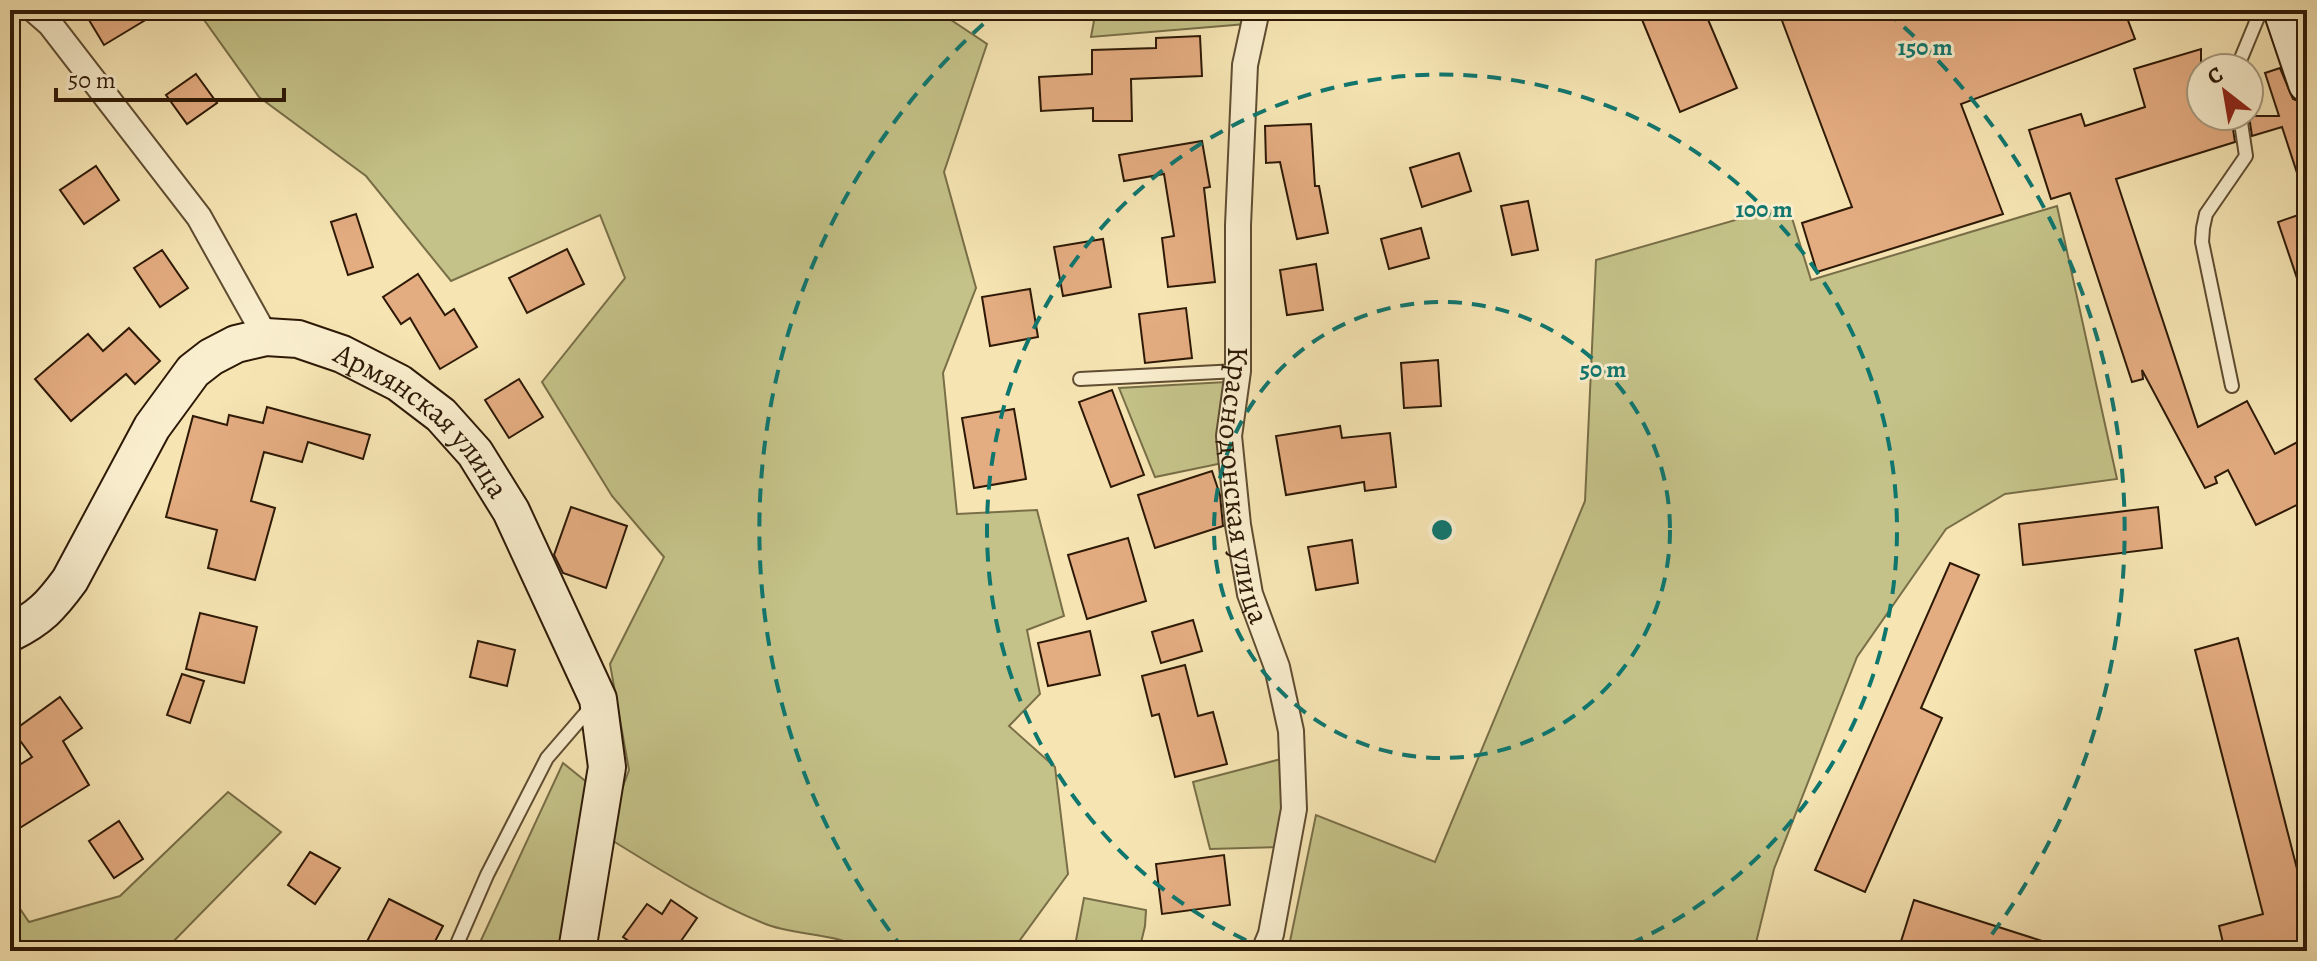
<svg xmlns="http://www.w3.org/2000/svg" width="2317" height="961" font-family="Alegreya,serif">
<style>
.green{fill:#c4c288;stroke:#786e47;stroke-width:2}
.building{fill:#e4ac81;stroke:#2d1906;stroke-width:2}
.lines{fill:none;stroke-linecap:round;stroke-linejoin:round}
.lane-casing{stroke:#5f4c31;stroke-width:16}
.street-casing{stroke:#5f4c31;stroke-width:28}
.secondary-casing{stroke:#2d1906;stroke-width:40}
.lane{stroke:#f9eece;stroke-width:12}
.street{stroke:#f9eece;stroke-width:24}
.secondary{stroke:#f9eece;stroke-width:36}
.ring{fill:none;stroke:#0f766e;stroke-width:4;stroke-dasharray:14 10}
.labels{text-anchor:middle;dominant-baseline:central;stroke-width:6;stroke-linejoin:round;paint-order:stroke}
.street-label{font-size:30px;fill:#2d1906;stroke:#f9eece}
.centre{fill:#0f766e;stroke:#f9eece;stroke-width:4}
.ring-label{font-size:24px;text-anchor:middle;font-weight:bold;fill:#0f766e;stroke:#f9eece;stroke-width:6;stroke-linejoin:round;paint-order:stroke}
</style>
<rect width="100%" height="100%" fill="#f6e5b3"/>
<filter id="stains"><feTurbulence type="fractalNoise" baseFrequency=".0025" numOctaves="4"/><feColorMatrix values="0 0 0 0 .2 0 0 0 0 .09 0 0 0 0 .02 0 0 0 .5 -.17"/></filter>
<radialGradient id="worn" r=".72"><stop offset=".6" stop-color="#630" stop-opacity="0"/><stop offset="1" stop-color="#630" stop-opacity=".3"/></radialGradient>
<g class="green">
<path d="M197,10h739l51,34 -43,128 32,116 -33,85 14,141 80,-4 27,106 -37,14 13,64 -31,32 46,41 13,107 -56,77h-147c-30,-20 -69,-14 -102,-28 -56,-23 -106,-55 -158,-87l24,-66 -19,-106 54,-107 -52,-61 -70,-114 83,-104 -25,-63 -149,66 -85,-105 -107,-79z"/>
<path d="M1096,10h154l-4,14 -155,13z"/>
<path d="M1788,205l23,75 246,-74 60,273 -112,15 -59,35 -89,128 -83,212 -20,82h-466l28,-136 119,47 150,-361 11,-241z"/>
<path d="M1226,382l-3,81 -68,14 -36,-89z"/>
<path d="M1281,759l5,49 -7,39 -69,2 -17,-67z"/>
<path d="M563,763l26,21 -30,167h-83z"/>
<path d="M228,792l53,40 -117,119h-154v-57l19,28 91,-26z"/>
<path d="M1084,898l62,12 -1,16 -6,25h-65z"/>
</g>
<g class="building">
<path d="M83,10h79l-58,35z"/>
<path d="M1638,10h66l33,78 -57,24z"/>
<path d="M1778,10h346l11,29 -174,65 42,110 -186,58 -15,-49 50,-16z"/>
<path d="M1200,36l2,40 -71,3 1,42h-39v-13l-52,3 -2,-34 53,-3v-24l64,-2v-10z"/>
<path d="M2201,49v67h30l4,26 -119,37 82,248 49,-26 28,53 32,-17v63l-51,25 -28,-55 -13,7 2,6 -12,5 -63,-118 1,9 -11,3 -62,-189 -19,6 -22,-69 52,-16 4,12 60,-19 -11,-38z"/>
<path d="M2280,68l13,31 13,5 1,3v80l-5,1 -20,-61 -30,9 -3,-20h30l-14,-43z"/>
<path d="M196,74l21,29 -30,21 -21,-29z"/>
<path d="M1311,124l4,62h4l9,47 -31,6 -17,-77 -14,1 -1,-37z"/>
<path d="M1202,141l8,46 -6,1 11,94 -47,5 -6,-49 12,-2 -10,-62 -40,7 -5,-26z"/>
<path d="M1459,153l12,38 -49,16 -12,-39z"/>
<path d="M96,166l23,34 -35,24 -24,-34z"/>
<path d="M1528,201l10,49 -26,5 -11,-49z"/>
<path d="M2307,212v83l-4,1 -25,-74z"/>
<path d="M356,214l17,53 -25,8 -17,-53z"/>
<path d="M1421,228l8,30 -40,11 -8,-30z"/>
<path d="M1103,239l8,48 -48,9 -9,-49z"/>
<path d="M567,249l17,35 -57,29 -18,-35z"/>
<path d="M162,250l26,38 -28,19 -26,-39z"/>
<path d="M1316,264l7,46 -36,5 -7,-45z"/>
<path d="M418,274l27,41 9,-6 23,38 -37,22 -30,-51 -9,6 -18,-27z"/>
<path d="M1030,289l8,48 -48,9 -8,-49z"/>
<path d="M1186,308l6,50 -47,5 -6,-49z"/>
<path d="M129,328l31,33 -25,23 -9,-10 -55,47 -36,-42 53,-45 15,17z"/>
<path d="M1438,360l3,46 -37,2 -3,-45z"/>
<path d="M519,379l24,38 -34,21 -24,-38z"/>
<path d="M1112,390l32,85 -33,12 -32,-85z"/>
<path d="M267,407l103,28 -7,24 -55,-17 -6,20 -38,-10 -13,49 24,7 -20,72 -47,-12 9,-38 -51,-13 27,-101 34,9 2,-10 34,8z"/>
<path d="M1014,409l12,70 -52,9 -12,-70z"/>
<path d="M1340,426l2,12 48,-5 6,54 -31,4 -1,-9 -78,13 -10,-59z"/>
<path d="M1212,471l8,24 3,31 -68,22 -17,-53z"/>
<path d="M571,507l56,19 -21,62 -43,-15 -9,-18z"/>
<path d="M2158,507l4,41 -139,17 -4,-41z"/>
<path d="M1128,538l18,63 -59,18 -19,-64z"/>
<path d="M1352,540l6,43 -42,7 -8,-43z"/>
<path d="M1950,563l29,12 -58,133 21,10 -77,174 -50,-22z"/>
<path d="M200,613l57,14 -13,56 -58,-14z"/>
<path d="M1193,620l9,31 -41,12 -9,-31z"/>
<path d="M1090,631l10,44 -52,11 -10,-43z"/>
<path d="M2238,638l69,270v43h-82l-6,-25 44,-12 -68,-264z"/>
<path d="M478,641l37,9 -8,36 -37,-9z"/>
<path d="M1185,665l13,51 15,-4 14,52 -52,13 -16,-63 -7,2 -10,-40z"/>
<path d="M182,674l22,7 -14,42 -23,-8z"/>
<path d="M60,697l22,31 -19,13 26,44 -79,49v-63l22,-14 -19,-26z"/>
<path d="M119,821l24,38 -29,19 -25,-37z"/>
<path d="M310,852l30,16 -25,36 -27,-19z"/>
<path d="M1224,855l6,50 -68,9 -6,-50z"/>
<path d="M389,899l54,27 -13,25h-68z"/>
<path d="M671,900l26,18 -23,33h-31l-20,-14 24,-33 15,10z"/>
<path d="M1914,900l144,46 -1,5h-159z"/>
</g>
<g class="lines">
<g class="lane-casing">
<g id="lane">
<path d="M2237,68l24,-58"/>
<path d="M1080,379l158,-8"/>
<path d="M2232,386l-30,-144 1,-14 3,-14 40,-58 -6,-40"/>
<path d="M454,951l33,-76 60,-117 44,-51"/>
</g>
</g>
<g class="street-casing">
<g id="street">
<path d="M34,10l16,14 149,193 67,120"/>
<path id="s1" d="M1257,10l-12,55 -7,160v146l-9,65 9,89 12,69 27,73 14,64 3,78 -23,125 -7,17"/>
</g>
</g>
<g class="secondary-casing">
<g id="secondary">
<path d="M2282,10l25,74"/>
<path id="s2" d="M10,633c30,-15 41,-27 60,-53l82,-153 41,-56 18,-14 25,-13 30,-7 32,2 44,15 57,29 42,32 34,38 36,58 87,188 9,68 -30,184"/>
</g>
</g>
<use href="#lane" class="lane"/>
<use href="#street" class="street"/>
<use href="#secondary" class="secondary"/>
</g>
<g class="ring">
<circle cx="1442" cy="530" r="228"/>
<path d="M1268 950A455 455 0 1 1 1616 950"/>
<path d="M904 950A683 683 0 0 1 998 11M1886 11A683 683 0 0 1 1980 950"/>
</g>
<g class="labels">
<g class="street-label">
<text stroke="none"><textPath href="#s2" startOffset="590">Армянская улица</textPath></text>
<text stroke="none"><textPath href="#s1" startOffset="478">Краснодонская улица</textPath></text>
</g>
</g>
<circle cx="1442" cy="530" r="12" class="centre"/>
<g class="ring-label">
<text x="1925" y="55">150 m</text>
<text x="1764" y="217">100 m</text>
<text x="1603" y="377">50 m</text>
</g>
<rect width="2317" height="961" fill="none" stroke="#f6e5b3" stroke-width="40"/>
<rect x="12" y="12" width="2293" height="937" fill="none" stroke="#2d1906" stroke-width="4"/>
<rect x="20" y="20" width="2277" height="921" fill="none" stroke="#2d1906" stroke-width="2"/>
<g transform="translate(2225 92) rotate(329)"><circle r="38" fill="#f9eece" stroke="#a7997e" stroke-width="2"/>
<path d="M0-6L14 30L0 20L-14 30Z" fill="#8f2418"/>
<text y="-12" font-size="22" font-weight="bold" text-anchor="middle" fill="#2d1906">С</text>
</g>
<path d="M56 88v12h228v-12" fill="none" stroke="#2d1906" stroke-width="4"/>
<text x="68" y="88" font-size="24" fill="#2d1906" stroke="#f9eece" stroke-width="6" paint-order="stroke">50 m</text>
<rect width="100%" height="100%" filter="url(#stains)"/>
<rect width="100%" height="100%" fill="url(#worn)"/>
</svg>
